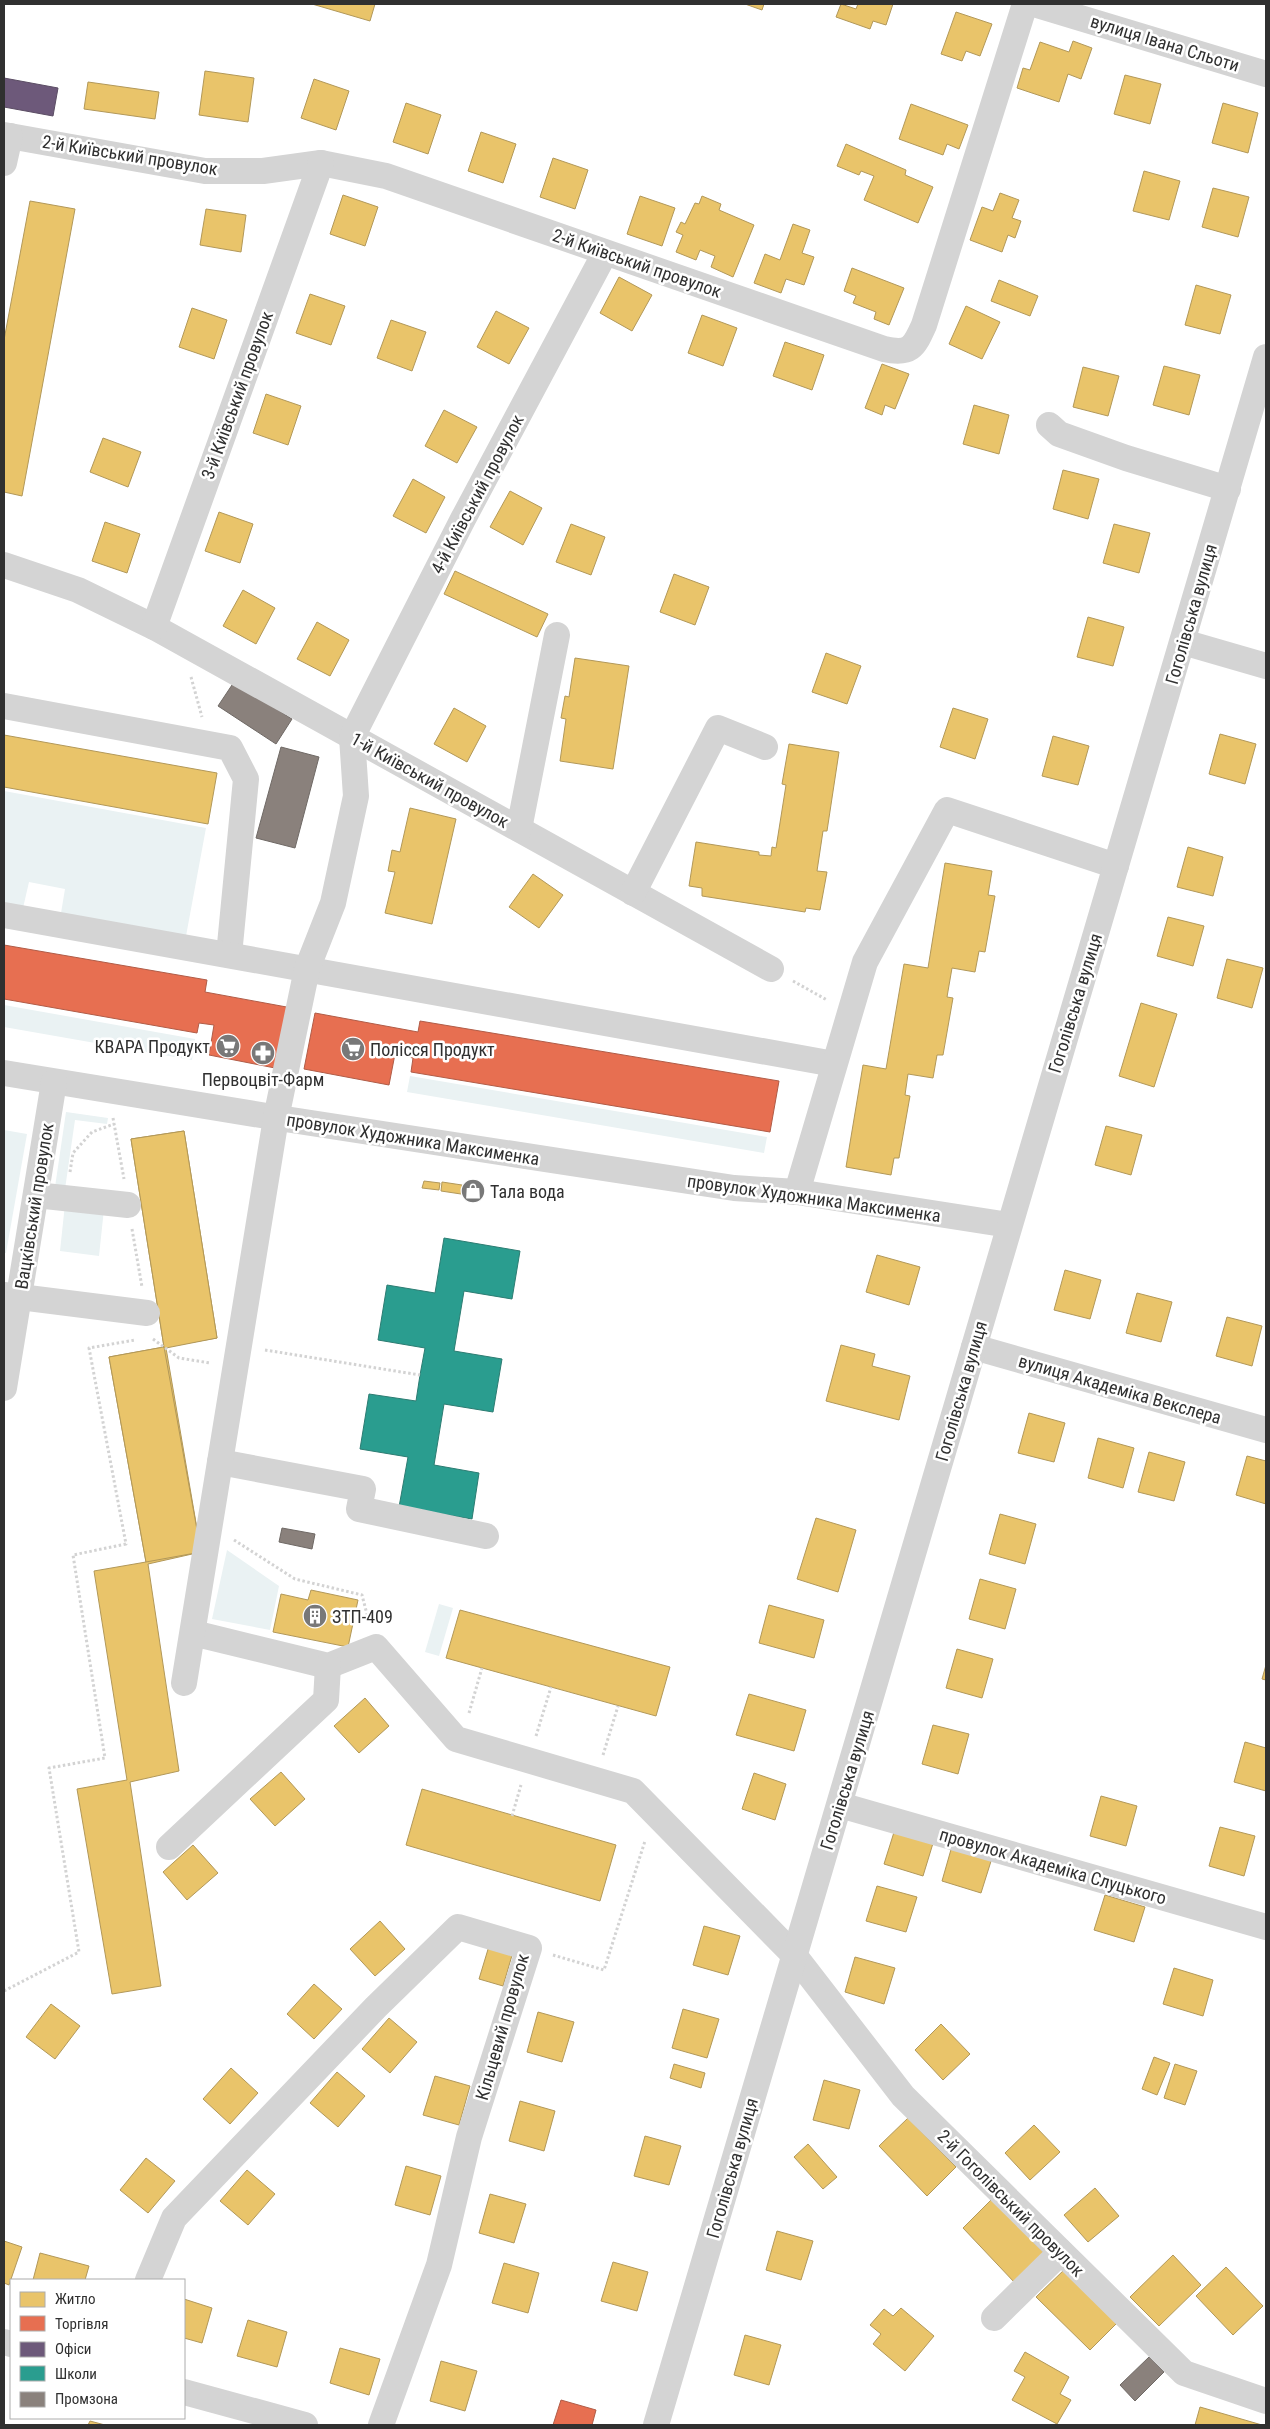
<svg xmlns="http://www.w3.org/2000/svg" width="1270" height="2429" font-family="'Roboto Condensed',sans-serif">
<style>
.green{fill:#eaf2f3}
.homes{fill:#e9c46a;stroke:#b29859}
.shops{fill:#e76f51;stroke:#b05c47}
.offices{fill:#6d597a;stroke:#5b4d64}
.schools{fill:#2a9d8f;stroke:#2c7c72}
.industry{fill:#8a817c;stroke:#6f6965}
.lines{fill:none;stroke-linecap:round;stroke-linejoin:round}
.path{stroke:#d3d3d3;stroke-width:3;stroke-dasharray:2.5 2.5;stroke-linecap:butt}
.minor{stroke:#d4d4d4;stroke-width:26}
.labels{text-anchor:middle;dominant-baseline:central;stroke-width:5;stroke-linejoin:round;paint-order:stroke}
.street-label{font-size:18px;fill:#303030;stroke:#fff}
.poi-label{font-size:18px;fill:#303030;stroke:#fff;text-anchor:start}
</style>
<rect width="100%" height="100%" fill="#fff"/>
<g class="green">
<path d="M4,791l202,37 -20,108 -125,-23 4,-24 -36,-7 -6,26 -19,-4z"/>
<path d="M4,1005l191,34 -3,21 -188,-33z"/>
<path d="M410,1076l357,61 -3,16 -357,-61z"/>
<path d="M66,1112l42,6 -1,6 -32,-4 -10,69 -10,-2z"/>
<path d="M4,1130l23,4 -21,119h-2z"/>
<path d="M65,1204l39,5 -5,47 -39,-5z"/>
<path d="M227,1550l52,36 -9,44 -58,-11z"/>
<path d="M439,1604l14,4 -14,48 -14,-4z"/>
</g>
<g class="homes">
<path d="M312,4h63l-5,17z"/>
<path d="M745,4h19l-2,6z"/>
<path d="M841,4l15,5 2,-5h35l-7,21 -13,-4 -3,8 -34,-12z"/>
<path d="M956,12l36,12 -12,32 -14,-5 -4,10 -21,-7z"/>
<path d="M1073,41l19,7 -11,31 -13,-5 -9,28 -42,-14 6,-20 7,2 10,-28 29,10z"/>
<path d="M205,71l49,7 -6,44 -49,-7z"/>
<path d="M1125,75l36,9 -11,40 -36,-10z"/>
<path d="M314,79l35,12 -13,39 -35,-12z"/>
<path d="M88,82l71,10 -4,27 -71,-10z"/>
<path d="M406,103l35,12 -13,39 -35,-12z"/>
<path d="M1223,103l35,10 -10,40 -36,-10z"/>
<path d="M911,104l57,21 -9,24 -12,-5 -4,11 -44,-16z"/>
<path d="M481,132l35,12 -13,39 -35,-12z"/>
<path d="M846,144l60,26 -1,5 28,12 -15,36 -54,-23 10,-24 -13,-5 -2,4 -22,-9z"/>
<path d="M553,158l35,12 -13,39 -35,-12z"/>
<path d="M1144,171l36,10 -11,39 -36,-9z"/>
<path d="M1213,188l36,9 -11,40 -36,-10z"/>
<path d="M1000,193l19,7 -7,18 9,3 -6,17 -7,-3 -6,17 -32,-12 12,-33 11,4z"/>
<path d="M343,195l35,12 -13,39 -35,-12z"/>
<path d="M640,196l35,12 -13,38 -35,-12z"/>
<path d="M702,196l19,8 -2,6 35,15 -21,52 -22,-10 4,-11 -15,-6 -4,10 -20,-8 7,-17 -7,-3 5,-10 4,2 10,-21 4,1z"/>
<path d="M30,201l45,8 -53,287 -18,-4v-152z"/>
<path d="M206,209l40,6 -5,37 -41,-7z"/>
<path d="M793,224l17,6 -8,23 12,4 -10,28 -18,-6 -5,14 -27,-10 11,-29 15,6z"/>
<path d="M852,268l52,20 -15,37 -15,-6 2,-7 -23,-9 3,-7 -12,-5z"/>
<path d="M619,277l33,18 -20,36 -32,-18z"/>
<path d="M999,280l39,16 -8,20 -39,-15z"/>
<path d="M1196,285l35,10 -11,39 -35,-9z"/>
<path d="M310,294l35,12 -14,39 -35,-12z"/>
<path d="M966,306l34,16 -18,37 -33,-15z"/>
<path d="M192,308l35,12 -13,39 -35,-12z"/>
<path d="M496,311l33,17 -20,36 -32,-17z"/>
<path d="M702,315l35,13 -14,38 -35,-13z"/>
<path d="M391,320l35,12 -14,39 -35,-13z"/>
<path d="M785,342l39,13 -12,35 -39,-14z"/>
<path d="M882,364l27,10 -14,35 -10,-4 -3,10 -17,-7z"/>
<path d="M1164,366l36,9 -11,40 -36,-10z"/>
<path d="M1083,367l36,9 -11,40 -35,-9z"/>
<path d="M266,394l35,12 -13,39 -35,-12z"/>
<path d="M974,405l35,10 -10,39 -36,-10z"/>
<path d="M444,410l33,17 -20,36 -32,-17z"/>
<path d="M103,438l38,14 -13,35 -38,-15z"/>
<path d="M1063,470l36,9 -11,40 -35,-10z"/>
<path d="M413,479l32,18 -19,36 -33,-17z"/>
<path d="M510,491l32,17 -19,37 -33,-18z"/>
<path d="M219,512l34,12 -13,39 -35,-12z"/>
<path d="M105,522l35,12 -13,39 -35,-12z"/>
<path d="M571,524l34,13 -14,38 -35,-13z"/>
<path d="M1114,524l36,9 -11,40 -36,-10z"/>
<path d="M455,571l93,43 -11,23 -93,-43z"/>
<path d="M674,574l35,13 -14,38 -35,-13z"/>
<path d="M243,590l32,18 -19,36 -33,-18z"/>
<path d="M1088,617l36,10 -11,39 -36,-9z"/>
<path d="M317,622l32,18 -19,36 -33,-17z"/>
<path d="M826,653l35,13 -14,38 -35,-12z"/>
<path d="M575,658l54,8 -16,103 -53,-8 6,-42 -5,-1 4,-22 4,1z"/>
<path d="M454,708l32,18 -19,36 -33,-18z"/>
<path d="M953,708l35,11 -13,40 -35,-12z"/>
<path d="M1220,734l36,10 -11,40 -36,-10z"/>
<path d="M4,735l213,38 -9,51 -204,-37z"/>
<path d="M1053,736l36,10 -11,39 -36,-9z"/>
<path d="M789,744l50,8 -12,79h-4l-6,40 10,1 -7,38 -14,-2 -1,4 -103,-16v-8l-13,-2 7,-44 63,10v3l12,1 1,-9 4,1 10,-63 -4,-1z"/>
<path d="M410,808l46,11 -24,105 -47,-11 10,-41 -7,-1 4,-21 8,2z"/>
<path d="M1188,847l35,10 -10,39 -36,-9z"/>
<path d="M945,863l47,8 -4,24 7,1 -10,56 -6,-1 -4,21 -23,-4 -5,29 6,1 -10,57h-6l-4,23 -25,-4 -3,21 5,1 -11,62h-5l-3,17 -45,-8 17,-102 23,4 18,-105 24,4z"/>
<path d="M533,874l30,21 -24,33 -30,-21z"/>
<path d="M1168,917l36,9 -11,40 -36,-10z"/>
<path d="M1227,959l36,9 -11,40 -35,-10z"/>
<path d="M1141,1003l36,11 -23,73 -35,-11z"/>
<path d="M1106,1126l36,9 -11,40 -36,-10z"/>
<path d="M184,1131l33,207 -53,9 -33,-208z"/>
<path d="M184,1131l33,207 -51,10 35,204 -53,12 31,207 -49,11 31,204 -49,8 -35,-205 50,-9 -33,-209 52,-9 -37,-205 55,-10 -33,-208z"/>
<path d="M424,1181l16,2 -1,7 -17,-2z"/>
<path d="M442,1182l20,3 -1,9 -20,-3z"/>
<path d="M877,1255l43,12 -11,38 -43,-13z"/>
<path d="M1065,1270l36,10 -11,39 -36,-9z"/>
<path d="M1137,1293l35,9 -11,40 -35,-9z"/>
<path d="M1227,1317l35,9 -10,40 -36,-10z"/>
<path d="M841,1345l34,9 -3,12 38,10 -11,44 -73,-19z"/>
<path d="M164,1347l37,205 -55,10 -37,-205z"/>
<path d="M1029,1413l36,10 -11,39 -36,-9z"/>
<path d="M1098,1438l36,10 -11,40 -35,-10z"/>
<path d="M1149,1452l36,10 -11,39 -36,-9z"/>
<path d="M1247,1456l19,5v43l-30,-9z"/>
<path d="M1000,1514l36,10 -11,40 -36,-10z"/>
<path d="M816,1518l40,12 -18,62 -41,-13z"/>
<path d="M980,1579l36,10 -11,40 -36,-10z"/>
<path d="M311,1590l47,10 -10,47 -75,-15 8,-38 27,6z"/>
<path d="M769,1605l55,15 -10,38 -55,-15z"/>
<path d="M460,1610l210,57 -14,49 -210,-58z"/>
<path d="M957,1649l36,10 -11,39 -36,-10z"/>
<path d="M1266,1665v15l-4,-1z"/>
<path d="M749,1694l57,16 -12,41 -58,-16z"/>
<path d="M365,1698l24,28 -30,27 -25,-27z"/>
<path d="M933,1725l36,9 -11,40 -36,-10z"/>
<path d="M1245,1742l21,6v43l-32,-9z"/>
<path d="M281,1772l24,27 -30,27 -25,-27z"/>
<path d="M754,1773l32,11 -11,36 -33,-11z"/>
<path d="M422,1789l194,56 -16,56 -194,-56z"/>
<path d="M1101,1796l36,10 -11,40 -36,-10z"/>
<path d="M1220,1827l35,9 -11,40 -35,-10z"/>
<path d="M895,1829l39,11 -11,36 -39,-12z"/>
<path d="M193,1845l25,28 -31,27 -24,-28z"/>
<path d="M952,1846l40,12 -11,35 -39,-12z"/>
<path d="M877,1886l40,11 -11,35 -40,-11z"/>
<path d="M1105,1895l40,12 -11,35 -40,-12z"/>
<path d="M380,1921l25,28 -30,27 -25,-27z"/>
<path d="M704,1926l36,10 -12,39 -35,-10z"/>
<path d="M489,1946l24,6 -10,34 -24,-7z"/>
<path d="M855,1957l40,11 -11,36 -39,-12z"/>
<path d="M1174,1968l39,12 -10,36 -40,-12z"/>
<path d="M314,1984l28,25 -28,30 -27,-25z"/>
<path d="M51,2004l29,22 -25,33 -29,-22z"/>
<path d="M683,2009l36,10 -12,39 -35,-10z"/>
<path d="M538,2012l36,10 -12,40 -35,-10z"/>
<path d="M389,2018l28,24 -27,31 -28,-24z"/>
<path d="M941,2024l29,30 -27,26 -28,-30z"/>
<path d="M1154,2057l16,6 -13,32 -15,-6z"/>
<path d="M674,2064l31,9 -4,15 -31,-10z"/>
<path d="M1175,2064l22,7 -12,34 -21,-7z"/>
<path d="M231,2068l27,25 -28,31 -27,-25z"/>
<path d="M337,2072l28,24 -27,31 -28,-24z"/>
<path d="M435,2076l35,10 -11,39 -36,-10z"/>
<path d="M824,2080l36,10 -11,39 -36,-9z"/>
<path d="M520,2101l35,10 -11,40 -35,-10z"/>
<path d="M908,2118l48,49 -29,29 -48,-50z"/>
<path d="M1034,2125l26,27 -30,28 -25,-27z"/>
<path d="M645,2136l36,10 -12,39 -35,-9z"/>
<path d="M808,2144l29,33 -14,12 -29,-32z"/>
<path d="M146,2158l29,23 -27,32 -28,-23z"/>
<path d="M406,2166l35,10 -11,39 -35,-10z"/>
<path d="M247,2170l28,24 -27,31 -28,-24z"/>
<path d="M1095,2188l24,28 -31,26 -24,-27z"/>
<path d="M490,2194l36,10 -12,39 -35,-10z"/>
<path d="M992,2199l53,55 -30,29 -52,-55z"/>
<path d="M777,2231l36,10 -12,39 -35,-10z"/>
<path d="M4,2241l18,6 -13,38 -5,-2z"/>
<path d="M40,2253l49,13 -4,14h-52z"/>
<path d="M1173,2255l28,30 -42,41 -29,-29z"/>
<path d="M613,2262l35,10 -11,39 -36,-10z"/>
<path d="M504,2263l35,10 -11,40 -36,-10z"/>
<path d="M1226,2267l37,39 -30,29 -37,-39z"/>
<path d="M1066,2268l53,53 -29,29 -54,-53z"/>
<path d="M184,2299l28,9 -10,35 -18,-5z"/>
<path d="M901,2308l33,28 -29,35 -32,-27 8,-10 -11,-9 14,-16 9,7z"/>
<path d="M248,2320l39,12 -10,35 -40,-11z"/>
<path d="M745,2335l36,10 -12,40 -35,-10z"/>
<path d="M340,2348l40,11 -11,36 -39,-12z"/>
<path d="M1025,2352l44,25 -9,17 11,6 -14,24 -45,-24 13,-23 -11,-6z"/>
<path d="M441,2361l36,10 -12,40 -35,-10z"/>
<path d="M1200,2407l62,18h-67z"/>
<path d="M90,2421l15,4h-17z"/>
</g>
<g class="shops">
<path d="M4,945l203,35 -2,12 87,16 -12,61 -71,-14 5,-30 -15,-2 -2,10 -193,-34z"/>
<path d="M315,1013l103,19 2,-11 359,60 -9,51 -359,-60 2,-14 -18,-4 -6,31 -85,-16z"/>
<path d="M466,1184l16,2 -1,11 -16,-2z"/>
<path d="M561,2400l35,10 -4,15h-39z"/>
</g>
<path class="offices" d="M4,78l54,10 -5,28 -49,-9z"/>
<path class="schools" d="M444,1238l76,13 -8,48 -48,-8 -10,60 48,8 -9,53 -49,-8 -10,61 45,8 -7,46 -73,-12 9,-50 -48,-8 9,-55 47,7 4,-26 5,-27 -47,-8 9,-55 48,8z"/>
<g class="industry">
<path d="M234,682l58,37 -16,25 -58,-38z"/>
<path d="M281,747l38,10 -24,91 -39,-10z"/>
<path d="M282,1528l33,6 -3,15 -33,-7z"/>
<path d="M1149,2357l15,15 -29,29 -15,-16z"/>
</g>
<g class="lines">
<g class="path">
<path d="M191,677l11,40"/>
<path d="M793,981l34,19"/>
<path d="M113,1118l11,61"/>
<path d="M70,1172l3,-19 19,-21 22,-8"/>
<path d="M132,1229l10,58"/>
<path d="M153,1339l26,19 31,5"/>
<path d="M265,1350l155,25"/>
<path d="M234,1540l61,39 67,16 7,27"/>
<path d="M469,1713l13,-45"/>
<path d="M536,1736l15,-49"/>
<path d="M603,1755l15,-49"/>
<path d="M512,1816l9,-31"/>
<path d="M553,1955l51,15 41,-129"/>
<path d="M4,1991l75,-39 -30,-184 56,-10 -32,-203 53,-11 -37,-196 46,-8"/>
</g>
<g class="minor">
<path d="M1034,4l232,70"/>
<path d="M4,135l201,36h58l58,-8 65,13 498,173c27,6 30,-2 40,-24l101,-321"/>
<path d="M4,163l6,-27"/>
<path d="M1049,425l10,9 67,24 102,31"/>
<path d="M4,565l74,25 76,37 617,342"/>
<path d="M154,627l167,-464"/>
<path d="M1183,642l83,24"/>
<path d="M4,706l226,42 16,31 -17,176"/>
<path d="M519,829l38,-194"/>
<path d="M633,893l85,-165 47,19"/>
<path d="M4,915l830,149"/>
<path d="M4,1073l281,46 449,69 63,4 212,33"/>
<path d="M797,1192l68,-230 82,-152 169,56"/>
<path d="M36,1195l92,10"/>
<path d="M4,1295l143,18"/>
<path d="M974,1347l292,83"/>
<path d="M4,1388l50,-306"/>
<path d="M220,1462l143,27 -4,20 127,27"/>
<path d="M193,1633l135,33 48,-19 80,92 177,52 161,164 109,141 281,277 82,28"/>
<path d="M184,1683l92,-565 31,-149 26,-66 23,-107 -4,-59 111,-218 142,-266"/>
<path d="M840,1805l426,122"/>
<path d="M169,1847l157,-147 2,-34"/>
<path d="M148,2280l26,-62 202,-211 82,-80 71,21 -60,189 -30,128 -58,160"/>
<path d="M994,2318l67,-66"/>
<path d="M4,2342l7,2"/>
<path d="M184,2392l121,33"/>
<path d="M656,2425l610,-2068"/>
</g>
</g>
<defs>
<g id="supermarket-disc" transform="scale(1.25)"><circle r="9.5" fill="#787878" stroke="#fff"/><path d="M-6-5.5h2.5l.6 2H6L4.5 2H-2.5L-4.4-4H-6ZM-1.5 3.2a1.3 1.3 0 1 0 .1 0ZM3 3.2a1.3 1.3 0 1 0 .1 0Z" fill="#fff"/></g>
<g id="pharmacy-disc" transform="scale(1.25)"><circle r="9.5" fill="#787878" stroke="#fff"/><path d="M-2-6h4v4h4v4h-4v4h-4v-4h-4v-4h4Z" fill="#fff"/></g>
<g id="shop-disc" transform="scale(1.25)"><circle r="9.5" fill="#787878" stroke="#fff"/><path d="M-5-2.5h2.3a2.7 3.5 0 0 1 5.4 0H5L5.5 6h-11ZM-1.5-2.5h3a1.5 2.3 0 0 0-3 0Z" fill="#fff"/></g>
<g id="building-disc" transform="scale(1.25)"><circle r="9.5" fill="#787878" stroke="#fff"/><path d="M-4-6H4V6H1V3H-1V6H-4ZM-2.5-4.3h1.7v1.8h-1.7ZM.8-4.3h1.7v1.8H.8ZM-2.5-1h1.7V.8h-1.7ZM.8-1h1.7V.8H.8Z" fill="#fff"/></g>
</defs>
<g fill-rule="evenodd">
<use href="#supermarket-disc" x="228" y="1046"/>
<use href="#supermarket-disc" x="353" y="1049"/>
<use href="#pharmacy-disc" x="263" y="1053"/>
<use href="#shop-disc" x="473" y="1191"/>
<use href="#building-disc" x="315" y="1616"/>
</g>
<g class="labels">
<g class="street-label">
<text transform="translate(1165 43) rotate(17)">вулиця Івана Сльоти</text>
<text transform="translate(130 155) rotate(9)">2-й Київський провулок</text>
<text transform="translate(637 263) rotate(19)">2-й Київський провулок</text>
<text transform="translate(237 395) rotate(-70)">3-й Київський провулок</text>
<text transform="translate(477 494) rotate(-62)">4-й Київський провулок</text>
<text transform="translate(1191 614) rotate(-74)">Гоголівська вулиця</text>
<text transform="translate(430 780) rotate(29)">1-й Київський провулок</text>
<text transform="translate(1075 1003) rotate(-73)">Гоголівська вулиця</text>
<text transform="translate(413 1139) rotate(9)">провулок Художника Максименка</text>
<text transform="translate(814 1198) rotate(8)">провулок Художника Максименка</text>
<text transform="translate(34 1206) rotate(-81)">Вацківський провулок</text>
<text transform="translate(1120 1389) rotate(16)">вулиця Академіка Векслера</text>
<text transform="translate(961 1391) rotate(-74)">Гоголівська вулиця</text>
<text transform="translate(847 1780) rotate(-73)">Гоголівська вулиця</text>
<text transform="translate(1053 1866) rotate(16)">провулок Академіка Слуцького</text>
<text transform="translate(502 2027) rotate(-74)">Кільцевий провулок</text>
<text transform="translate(732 2168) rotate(-74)">Гоголівська вулиця</text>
<text transform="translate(1011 2203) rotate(45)">2-й Гоголівський провулок</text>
</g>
<g class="poi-label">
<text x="210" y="1046" text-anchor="end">КВАРА Продукт</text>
<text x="370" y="1049">Полісся Продукт</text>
<text x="263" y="1079" text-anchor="middle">Первоцвіт-Фарм</text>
<text x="490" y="1191">Тала вода</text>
<text x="332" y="1616">ЗТП-409</text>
</g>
</g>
<rect width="1270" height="2429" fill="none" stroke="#303030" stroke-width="10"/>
<rect x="10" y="2279" width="175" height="140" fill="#ffffff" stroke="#acacac"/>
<rect x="20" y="2292" width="25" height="15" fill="#e9c46a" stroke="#acacac"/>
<text x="55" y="2304" font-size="15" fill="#303030">Житло</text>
<rect x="20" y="2316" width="25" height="15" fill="#e76f51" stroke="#acacac"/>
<text x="55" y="2329" font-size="15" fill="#303030">Торгівля</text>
<rect x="20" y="2342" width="25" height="15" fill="#6d597a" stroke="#acacac"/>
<text x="55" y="2354" font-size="15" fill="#303030">Офіси</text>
<rect x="20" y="2366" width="25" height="15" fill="#2a9d8f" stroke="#acacac"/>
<text x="55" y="2379" font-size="15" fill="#303030">Школи</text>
<rect x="20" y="2392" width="25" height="15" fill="#8a817c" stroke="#acacac"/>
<text x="55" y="2404" font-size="15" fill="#303030">Промзона</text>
</svg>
